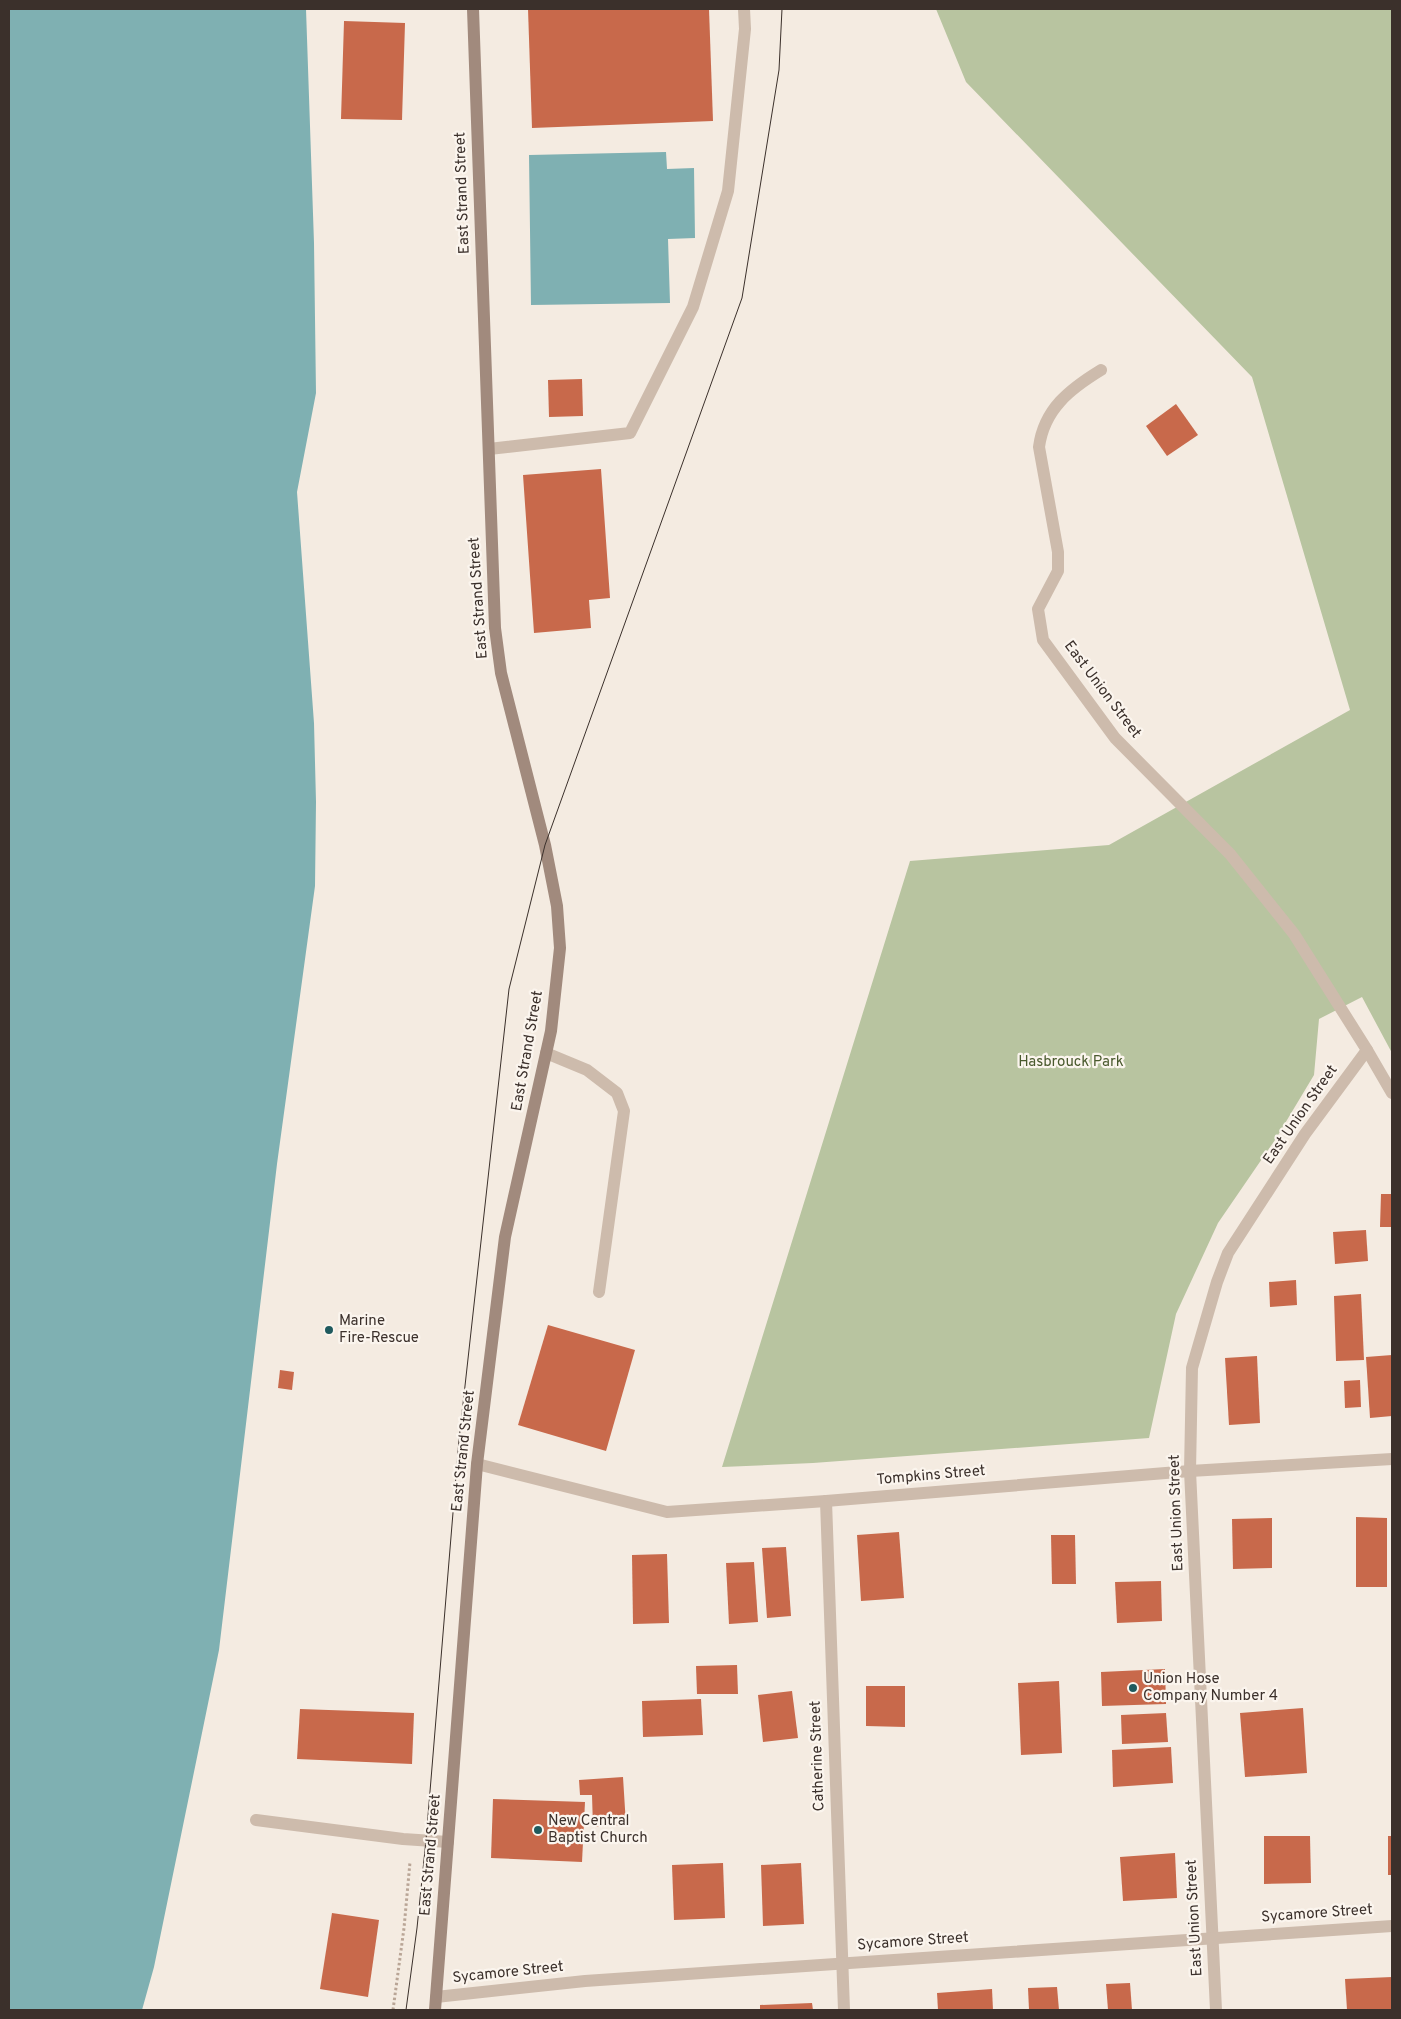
<svg xmlns="http://www.w3.org/2000/svg" width="1401" height="2019" font-family="Overpass,sans-serif">
<style>
.green{fill:#b8c4a0}
.water{fill:#7fb0b2}
.building{fill:#c8694b}
.lines{fill:none;stroke-linecap:round;stroke-linejoin:round}
.path{stroke:#b9a596;stroke-width:3;stroke-dasharray:2.5 2.5;stroke-linecap:butt}
.lane{stroke:#cdbbac;stroke-width:12}
.street{stroke:#cdbbac;stroke-width:12}
.secondary{stroke:#a18a7d;stroke-width:12}
.tram{stroke:#3b302b;stroke-width:1}
.poi-dot{fill:#1f5a5e;stroke:#fbf5ee;stroke-width:2}
.labels{text-anchor:middle;dominant-baseline:central;stroke-width:4.5;stroke-linejoin:round;paint-order:stroke}
.street-label{font-size:15px;fill:#3b302b;stroke:#fbf5ee}
.park-label{font-size:15px;fill:#4a5a2e;stroke:#fbf5ee}
.poi-label{font-size:15px;fill:#3b302b;stroke:#fbf5ee;text-anchor:start}
</style>
<rect width="100%" height="100%" fill="#f4ebe1"/>
<path class="green" d="M936,9h456v1044l-30,-56 -43,22 -5,56 -39,65 -57,83 -42,91 -27,124 -336,25 -91,4 188,-606 199,-16 241,-135 -98,-333 -286,-295z"/>
<g class="water">
<path d="M9,9h297l8,234 2,150 -19,99 17,231 2,79 -1,84 -38,278 -58,486 -65,317 -12,43h-133z"/>
<path d="M666,152l1,17 27,-1 1,70 -27,1 2,64 -139,2 -2,-150z"/>
</g>
<g class="building">
<path d="M528,9h181l4,112 -181,7z"/>
<path d="M344,21l61,2 -3,97 -61,-1z"/>
<path d="M582,379l1,37 -34,1 -1,-37z"/>
<path d="M1176,404l22,31 -31,21 -21,-30z"/>
<path d="M601,469l9,129 -21,2 2,28 -57,5 -11,-158z"/>
<path d="M1381,1194h11v33h-12z"/>
<path d="M1366,1230l2,31 -33,3 -2,-32z"/>
<path d="M1296,1280l1,25 -27,2 -1,-25z"/>
<path d="M1361,1294l3,66 -28,1 -2,-65z"/>
<path d="M548,1325l87,25 -29,101 -88,-26z"/>
<path d="M1392,1355v61l-22,2 -4,-61z"/>
<path d="M1257,1356l3,67 -31,2 -4,-67z"/>
<path d="M280,1370l14,2 -2,18 -14,-2z"/>
<path d="M1360,1380l1,27 -16,1 -1,-27z"/>
<path d="M1356,1517l31,1v69h-31z"/>
<path d="M1272,1518v50l-39,1 -1,-50z"/>
<path d="M899,1532l5,66 -43,3 -4,-66z"/>
<path d="M1051,1535h24l1,49h-24z"/>
<path d="M786,1547l5,69 -24,2 -5,-70z"/>
<path d="M667,1554l2,69 -36,1 -1,-69z"/>
<path d="M754,1562l4,60 -29,2 -3,-61z"/>
<path d="M1161,1581l1,40 -45,2 -2,-41z"/>
<path d="M737,1665l1,29h-41l-1,-28z"/>
<path d="M1165,1669l1,35 -64,2 -1,-34z"/>
<path d="M1059,1681l3,72 -41,2 -3,-72z"/>
<path d="M866,1686h39v41l-39,-1z"/>
<path d="M792,1691l6,47 -35,4 -5,-47z"/>
<path d="M701,1699l2,36 -60,2 -1,-36z"/>
<path d="M1303,1708l4,65 -62,4 -5,-64z"/>
<path d="M300,1709l114,4 -2,51 -115,-5z"/>
<path d="M1166,1713l2,29 -46,2 -1,-29z"/>
<path d="M1171,1747l2,36 -60,4 -1,-37z"/>
<path d="M623,1777l3,48 -33,2 -1,-32h-12l-1,-15z"/>
<path d="M493,1799l92,3 -3,60 -91,-4z"/>
<path d="M1264,1836h46l1,47 -47,1z"/>
<rect x="1388" y="1836" width="4" height="39"/>
<path d="M1175,1853l2,45 -54,3 -3,-44z"/>
<path d="M723,1863l2,55 -51,2 -2,-55z"/>
<path d="M801,1863l3,61 -41,2 -2,-61z"/>
<path d="M332,1913l47,7 -11,77 -48,-8z"/>
<path d="M1392,1977v33h-45l-2,-31z"/>
<path d="M1130,1983l2,27h-24l-2,-26z"/>
<path d="M1057,1987l2,23h-30l-1,-22z"/>
<path d="M992,1989l1,21h-55l-1,-17z"/>
<path d="M812,2003l1,7h-53v-5z"/>
</g>
<g class="lines">
<path class="path" d="M393,2010l11,-82 6,-66"/>
<g class="lane">
<path d="M489,449l141,-16 63,-126 35,-116 17,-162 -1,-20"/>
<path d="M546,1053l41,17 30,23 7,18 -25,181"/>
<path d="M256,1820l147,19 45,3"/>
</g>
<g class="street">
<path d="M1101,370c-31,19 -57,39 -62,77l19,105v19l-20,38 5,31 72,98 115,116 64,80 73,116 -62,84 -77,119 -11,29 -25,86 -2,103 26,539"/>
<path d="M1367,1050l25,43"/>
<path d="M477,1464l190,48 159,-11 364,-30 202,-12"/>
<path d="M826,1501l18,509"/>
<path d="M436,1997l149,-16 807,-55"/>
</g>
<path class="secondary" d="M435,2010l42,-546 28,-227 46,-206 9,-83 -3,-42 -12,-61 -44,-172 -6,-45 -22,-619"/>
<path class="tram" d="M406,2010l11,-82 9,-88 33,-400 50,-451 36,-144 197,-547 37,-228 3,-61"/>
</g>
<g class="poi-dot">
<circle cx="329" cy="1330" r="5"/>
<circle cx="1133" cy="1688" r="5"/>
<circle cx="538" cy="1830" r="5"/>
</g>
<g class="labels">
<g class="street-label">
<text transform="translate(463 193) rotate(-92)">East Strand Street</text>
<text transform="translate(479 598) rotate(-94)">East Strand Street</text>
<text transform="translate(1102 690) rotate(53)">East Union Street</text>
<text transform="translate(528 1051) rotate(-80)">East Strand Street</text>
<text transform="translate(1301 1115) rotate(-55)">East Union Street</text>
<text transform="translate(464 1451) rotate(-84)">East Strand Street</text>
<text transform="translate(931 1476) rotate(-5)">Tompkins Street</text>
<text transform="translate(1177 1513) rotate(-92)">East Union Street</text>
<text transform="translate(818 1756) rotate(-92)">Catherine Street</text>
<text transform="translate(431 1855) rotate(-85)">East Strand Street</text>
<text transform="translate(1317 1914) rotate(-4)">Sycamore Street</text>
<text transform="translate(1195 1918) rotate(-93)">East Union Street</text>
<text transform="translate(913 1942) rotate(-4)">Sycamore Street</text>
<text transform="translate(508 1973) rotate(-6)">Sycamore Street</text>
</g>
<g class="park-label">
<text x="1071" y="1062">Hasbrouck Park</text>
</g>
<g class="poi-label">
<text x="339" y="1321">Marine<tspan x="339" dy="17">Fire-Rescue</tspan></text>
<text x="1143" y="1679">Union Hose<tspan x="1143" dy="17">Company Number 4</tspan></text>
<text x="548" y="1821">New Central<tspan x="548" dy="17">Baptist Church</tspan></text>
</g>
</g>
<rect width="1401" height="2019" fill="none" stroke="#3b302b" stroke-width="20"/>
</svg>
